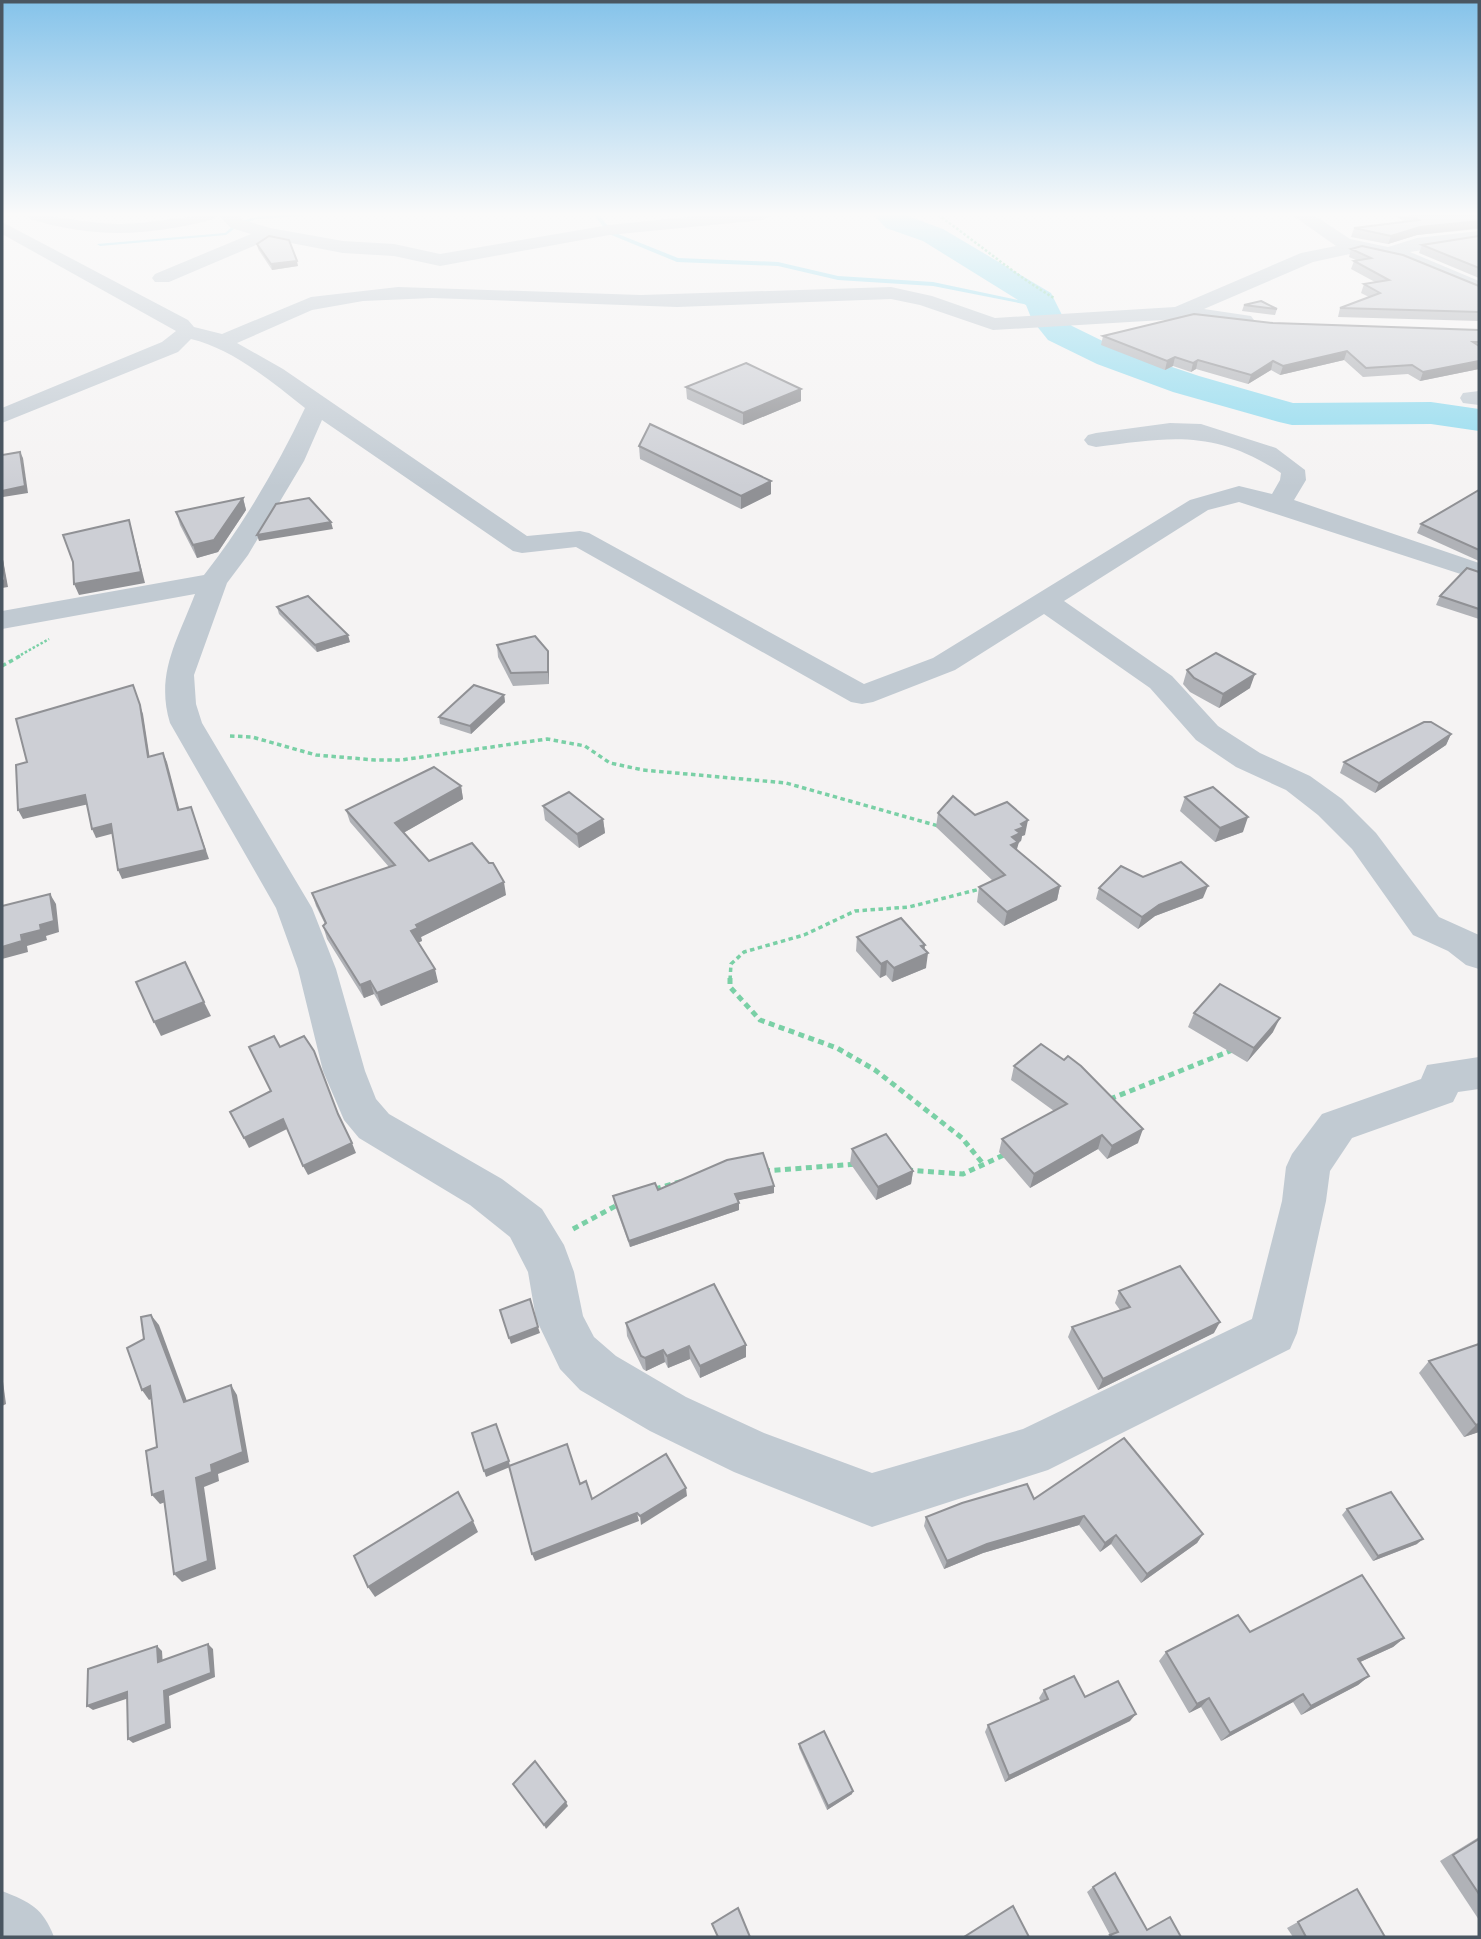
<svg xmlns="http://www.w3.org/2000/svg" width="1481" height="1939" font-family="'Alegreya Sans',sans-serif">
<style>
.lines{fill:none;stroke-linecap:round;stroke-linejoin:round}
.stream{fill:#90daee;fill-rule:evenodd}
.river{fill:#90daee;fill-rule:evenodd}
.path-far2{stroke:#7ad0a6;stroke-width:2.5;stroke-dasharray:2.5 2;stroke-linecap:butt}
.path-far1{stroke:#7ad0a6;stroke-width:3.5;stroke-dasharray:4.5 3.5;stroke-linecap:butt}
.path{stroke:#7ad0a6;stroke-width:5;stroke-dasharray:6 4.5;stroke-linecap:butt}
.minor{fill:#c1cad2;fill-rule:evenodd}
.wall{fill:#b0b2b7}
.shaded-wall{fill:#909195}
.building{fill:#cdcfd5;stroke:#909195;stroke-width:2}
</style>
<rect width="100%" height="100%" fill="#f5f3f3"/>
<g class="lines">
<g class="stream">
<path d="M282,215h34l-59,4 -18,6 -13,10 -126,11 -3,-2 128,-11c17,-16 34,-17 57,-18z"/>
<path d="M594,215h5l14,17 65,26 100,4 60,14 95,6 114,24 -3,2 -111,-22 -95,-6 -60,-14 -101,-4 -68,-28z"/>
</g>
<path class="river" d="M874,215h31l38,14 108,64 12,24 9,9 49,24 78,26 94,27 138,-1 48,7v22l-48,-7 -139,1 -13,-3 -106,-30 -76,-28 -49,-24 -16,-20 -6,-15 -103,-64 -37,-13z"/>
<g class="path-far2">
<path d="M938,215c39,27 75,59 116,83"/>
<path d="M17,657l32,-18"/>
</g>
<g class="path-far1">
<path d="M2,666l18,-10"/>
<path d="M230,736l22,1 64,18 59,5h26l146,-21 38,7 25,17 33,7 143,13 156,44"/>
<path d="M730,980l1,-16 13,-12 60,-17 51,-24 54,-4 75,-19"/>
</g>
<g class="path">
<path d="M730,978v9l30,33 77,28 38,22 87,68 22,27"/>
<path d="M1110,1099l125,-50"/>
<path d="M907,1170l56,4 43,-20"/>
<path d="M764,1171l93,-7"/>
<path d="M655,1189l28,-8"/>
<path d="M573,1229l48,-26"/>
</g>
<g class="minor">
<path d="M27,215c31,0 61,9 92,9 33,0 65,-9 98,-9l-3,4c-64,17 -120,20 -184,0z"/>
<path d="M218,215h20l5,5 27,8 73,13 51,3 46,10 169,-29 96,-10h67l-9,5 -154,15 -169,31 -46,-10 -51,-3 -73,-14 -101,43h-14l-3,-4 3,-4 96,-40 -20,-6z"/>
<path d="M1292,215h22l36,24 38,8 29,-9 62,-7v10l-69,11 69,29v13l-78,-33 -42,-9 -46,10 -109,47 47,7 3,4 -3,4 -7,2 -64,-7 -187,11 -73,-25 -29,-6 -214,8 -245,-9 -69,3 -51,9 -75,33 46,26 244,167 53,-5 9,2 275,151 69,-26 257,-158 49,-14 33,8 8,-14 1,-7c-66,-44 -111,-36 -185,-26l-8,-2 -4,-5 4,-5 8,-2 74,-10 31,1 75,24 29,22 1,10 -12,20 185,63v17l-240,-78 -31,8 -144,91 108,75 46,50 42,27 50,23 32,23 34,34 63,84 40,18v34l-13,-4 -18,-14 -35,-16 -61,-86 -34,-34 -32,-25 -50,-23 -40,-27 -46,-52 -106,-74 -89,56 -82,32 -11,2 -11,-2 -275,-155 -54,6 -9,-2 -191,-131 -18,41 -56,94 -21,28 -33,92 2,29 6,19 110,185 24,61 29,102 11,28 13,15 113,65 40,30 22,36 10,27 9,44 11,21 22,19 70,41 78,36 108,40 151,-44 229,-110 30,-118 4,-34 6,-13 30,-40 99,-35 6,-14 52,-8v32l-21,3 -5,10 -101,36 -22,33 -4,30 -29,132 -7,16 -242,121 -176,57 -138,-55 -84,-41 -70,-41 -20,-21 -24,-50 -8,-47 -18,-35 -40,-32 -111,-67 -15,-18 -21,-49 -25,-102 -22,-61 -106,-185c-15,-49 8,-84 25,-129l-193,35v-18l202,-36c40,-51 73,-108 101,-167 -33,-26 -72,-59 -114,-69l-13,13 -176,71v-15l160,-66 14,-11 -174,-97v-12l186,98 6,7 28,7 89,-37 87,-10 243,8 250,-8 41,9 63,22 180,-11 126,-54 35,-7z"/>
<path d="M1479,391v14l-16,-2 -3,-5 3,-5z"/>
<path d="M2,1891c28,11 41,17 52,46h-52z"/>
</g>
</g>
<g class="wall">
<path d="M1394,215h85v14l-62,6 -29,9 -37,-7 3,-9 51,-6z"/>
<path d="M1479,236v42l-60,-25 3,-8z"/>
<path d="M257,244l41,22 -26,4 -14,-21z"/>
<path d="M1351,249l128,37v36v-1l-141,-4 2,-9 29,-11 -8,-4 3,-9 11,-2 -24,-13 3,-8 2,-1 -7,-3z"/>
<path d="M1244,305l33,4 -2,6 -33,-4z"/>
<path d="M1273,323l206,7v39l-59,12 -12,-7 -45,3 -19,-17 -64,15 -9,-5 -23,14 -52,-15 -5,3 -18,-6 -8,4 -64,-25 2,-9z"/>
<path d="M686,387l115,2v12l-58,24 -56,-26z"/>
<path d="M639,446l132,35v13l-30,15 -101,-50z"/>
<path d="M1479,490v71l-62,-28 4,-9z"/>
<path d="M243,498l3,12 -28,42 -21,6 -17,-33 -4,-13z"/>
<path d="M1479,572v47l-43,-14 4,-9z"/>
<path d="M277,607l73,35 -33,10 -38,-38z"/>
<path d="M497,645l51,6 1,12v21l-36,2 -15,-29z"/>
<path d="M1187,670l63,18 -31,20 -29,-16 -7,-8z"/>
<path d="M504,695l1,7 -34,32 -31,-10 -1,-7z"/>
<path d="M1451,734l-5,11 -71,48 -35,-20 4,-11z"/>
<path d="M461,786l2,13 -60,34 26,28 77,34 -85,42 1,4 -4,1 20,40 -57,24 -7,-12 -10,4 -37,-59 -4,-13 2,-2 -9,-18 -4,-13 77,-26 -39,-45 -4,-12z"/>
<path d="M1185,797l58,35 -28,10 -35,-31z"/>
<path d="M543,806l60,13 2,14 -26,15 -34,-28z"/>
<path d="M938,813l37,2 50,20 -3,1 -1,5 -2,1 -3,7 44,37 -3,14 -53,26 -27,-24 2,-15 14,-6 -57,-54z"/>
<path d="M1099,888l104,10 -48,18 -17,13 -42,-30z"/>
<path d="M857,937l67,12 2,19 -34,14 -6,-7 -6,3 -24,-27z"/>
<path d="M1194,1013l79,19 -26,30 -59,-35z"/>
<path d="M1014,1066l124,77 -31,16 -9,-10 -68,39 -31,-36 3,-13 52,-28 -43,-31z"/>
<path d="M852,1149l61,22 -2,13 -35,16 -26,-37z"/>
<path d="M658,1190l116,3 -36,7 1,3v7l-109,37 -16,-44 -1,-7z"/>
<path d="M1119,1291l95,42 -116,57 -30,-53 4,-10 48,-17 -5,-7z"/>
<path d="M626,1323l120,34 -46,21 -10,-19 -22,9 -3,-6 -19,9 -3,-2 -16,-33z"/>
<path d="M1479,1344v88l-15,5 -45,-64 10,-12z"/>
<path d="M1034,1499l169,35 -6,9 -56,40 -30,-39 -11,8 -21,-27 -96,28 -39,16 -20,-43 2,-9z"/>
<path d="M1347,1509l70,35 -44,17 -31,-46z"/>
<path d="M1250,1632l154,6 -11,9 -33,15 9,14 -11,9 -57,30 -8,-13 -72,39 -20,-34 -12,6 -30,-52 7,-9z"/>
<path d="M1044,1690l86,31 -125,61 -20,-50 3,-7 53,-23 -2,-4z"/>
<path d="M799,1744l53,50 -25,16 -28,-62z"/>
<path d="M1479,1837v83l-39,-59z"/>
<path d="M1093,1887l54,43 34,7h-74l3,-2 -23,-43z"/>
<path d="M1357,1889l28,48h-92l-6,-9z"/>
</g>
<g class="shaded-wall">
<path d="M1479,221v7l-62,7 -29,9 3,-8 29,-9z"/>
<path d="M297,261l1,5 -26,4 -1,-6z"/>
<path d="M1347,351l-3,9 -64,15 3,-9z"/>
<path d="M1175,357l-2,9 -8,4 2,-9z"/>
<path d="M1198,360l-2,9 -5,3 2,-9z"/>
<path d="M1273,361l-2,9 -23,14 3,-9z"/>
<path d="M1479,361v8l-59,12 3,-9z"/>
<path d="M801,389v12l-58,24v-12z"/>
<path d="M20,452l3,6 5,35 -25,4 -1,-6z"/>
<path d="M771,481v13l-30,15v-13z"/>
<path d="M243,498l3,12 -28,42 -21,6 -4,-13z"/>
<path d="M129,520l3,11 13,52 -66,12 -5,-11z"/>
<path d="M331,522l2,7 -74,12 -2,-6z"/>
<path d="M2,554l6,33 -6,1z"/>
<path d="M348,635l2,7 -33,10 -2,-7z"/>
<path d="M548,651l1,12v21l-1,-12z"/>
<path d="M1255,674l-5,14 -31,20 4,-14z"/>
<path d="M136,694l7,20 8,52 -3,-9z"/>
<path d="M504,695l1,7 -34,32 -1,-8z"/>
<path d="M1451,734l-5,11 -71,48 4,-10z"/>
<path d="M163,753l4,9 15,57 -4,-9z"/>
<path d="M461,786l2,13 -65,37 -3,-13z"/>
<path d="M85,795l4,9 -66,15 -5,-9z"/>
<path d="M191,807l18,52 -87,20 -4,-9z"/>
<path d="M1248,817l-5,15 -28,10 5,-14z"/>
<path d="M603,819l2,14 -26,15 -2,-14z"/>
<path d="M1028,820l-3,15 -3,1 -1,5 -2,1 -4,14 -7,3 4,-22 9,-13z"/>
<path d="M111,824l4,9 -19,5 -4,-9z"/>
<path d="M504,882l2,13 -85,42 1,4 -7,3 -4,-13 5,-6z"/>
<path d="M1060,886l-3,14 -53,26 3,-14z"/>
<path d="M1208,886l-5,12 -48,18 -17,13 4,-12 17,-12z"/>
<path d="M50,894l6,10 3,28 -13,4 1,4 -20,6 1,6 -26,7v-12l38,-22z"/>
<path d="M925,945l-1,10 4,-2 -2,15 -34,14 2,-14 27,-22z"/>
<path d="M887,961l-1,14 -6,3 1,-14z"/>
<path d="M435,969l3,13 -57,24 -4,-13z"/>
<path d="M370,981l4,13 -10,4 -4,-13z"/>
<path d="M204,1002l7,14 -50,20 -7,-14z"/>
<path d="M1280,1018l-7,14 -26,30 7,-14z"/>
<path d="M283,1119l4,10 -38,19 -5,-10z"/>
<path d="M1143,1129l-5,14 -31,16 5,-13z"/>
<path d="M1102,1135l-4,14 -68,39 4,-14z"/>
<path d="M352,1143l4,10 -48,22 -5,-9z"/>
<path d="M913,1171l-2,13 -35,16 2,-13z"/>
<path d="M774,1186v7l-39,8v-7z"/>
<path d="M739,1203v7l-109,37 -1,-6z"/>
<path d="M151,1315l8,10 32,87 -7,-10z"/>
<path d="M1220,1322l-6,11 -116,57 5,-11z"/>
<path d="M538,1327l2,6 -29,11 -2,-6z"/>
<path d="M746,1345v12l-46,21v-12z"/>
<path d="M689,1346l1,13 -22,9 -1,-12z"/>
<path d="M663,1350l2,12 -19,9 -1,-13z"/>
<path d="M2,1374l4,30 -4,2z"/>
<path d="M231,1385l6,10 12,67 -31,12 1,7 -15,6 12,82 -34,13 -8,-8 22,-96 15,-13z"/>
<path d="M150,1386l7,10 -8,4 -7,-10z"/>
<path d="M1479,1424v8l-15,5 12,-12z"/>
<path d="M509,1461l1,6 -24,10 -2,-6z"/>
<path d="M686,1488l1,8 -46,29 -1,-9z"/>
<path d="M163,1491l8,9 -11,4 -8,-9z"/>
<path d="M637,1513l2,8 -104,40 -3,-7z"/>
<path d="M1084,1516l-5,9 -96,28 -39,16 3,-8 40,-17z"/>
<path d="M473,1521l5,11 -103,65 -7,-10z"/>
<path d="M1203,1534l-6,9 -56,40 6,-9z"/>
<path d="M1116,1535l-5,9 -11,8 5,-9z"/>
<path d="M1423,1539l-6,5 -44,17 5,-5z"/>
<path d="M1404,1638l-11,9 -46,21 11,-9z"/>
<path d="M208,1644l5,5 2,28 -46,19 2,32 -38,15 -5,-4 36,-48z"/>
<path d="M157,1646l5,5 1,16 -5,-5z"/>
<path d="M1369,1676l-11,9 -57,30 10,-9z"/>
<path d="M127,1692l5,5 -39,13 -6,-4z"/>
<path d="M1303,1694l-10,8 -72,39 9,-8z"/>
<path d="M1209,1698l-8,9 -12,6 8,-9z"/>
<path d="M1136,1714l-6,7 -125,61 4,-6z"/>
<path d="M853,1791l-1,3 -25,16 1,-4z"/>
<path d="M566,1802l2,4 -22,23 -2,-4z"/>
</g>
<g class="building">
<path d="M1411,215h68v6l-59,6 -29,9 -37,-8 65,-8z"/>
<path d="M269,236l20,4 8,21 -26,3 -14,-20z"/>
<path d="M1479,236v32l-57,-23z"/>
<path d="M1362,246l41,9 76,31v26l-139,-4 40,-15 -16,-9 25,-4 -35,-19 17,-3 -20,-9z"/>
<path d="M1261,301l16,8 -33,-4z"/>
<path d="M1194,314l79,9 206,7v12h-6l6,4v15l-56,11 -11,-7 -46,3 -19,-17 -64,15 -10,-5 -22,14 -53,-15 -5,3 -18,-6 -8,4 -64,-25z"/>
<path d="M746,363l55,26 -58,24 -57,-26z"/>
<path d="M650,424l121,57 -30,15 -102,-50z"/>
<path d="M20,452l5,34 -23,5v-36z"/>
<path d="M1479,490v60l-58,-26z"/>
<path d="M243,498l-29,42 -21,5 -17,-33z"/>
<path d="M309,498l22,24 -74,13 19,-31z"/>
<path d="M129,520l12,52 -67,12 -1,-22 -10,-27z"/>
<path d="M2,560l3,20 -3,1z"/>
<path d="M1467,568l12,4v37l-39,-13z"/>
<path d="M308,596l40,39 -33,10 -38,-38z"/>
<path d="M535,636l13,15v21l-37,1 -14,-28z"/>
<path d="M1216,653l39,21 -32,20 -29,-16 -7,-8z"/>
<path d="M133,685l7,20 8,52 15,-4 15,57 13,-3 14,43 -87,20 -7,-46 -19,5 -7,-34 -67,15 -2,-45 11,-3 -11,-43z"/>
<path d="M474,685l30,10 -34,31 -31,-9z"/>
<path d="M1424,722h7l20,12 -72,49 -35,-21z"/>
<path d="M434,767l27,19 -66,37 34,38 43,-18 17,20h4l11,19 -88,43 2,3 -7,3 24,38 -58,24 -7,-12 -10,4 -37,-59 3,-3 -14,-30 83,-28 -49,-55z"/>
<path d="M1213,787l35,30 -28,11 -35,-31z"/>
<path d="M569,792l34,27 -26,15 -34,-28z"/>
<path d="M953,796l22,19 32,-13 21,18 -7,4 3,3 -8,3 4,3 -8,4 6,5 -7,3 49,41 -53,26 -28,-25 26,-12 -67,-62z"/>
<path d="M1181,862l27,24 -49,19 -17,12 -43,-29 22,-22 22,11z"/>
<path d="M50,894l4,27 -14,4 1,5 -20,5 1,6 -20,6v-41z"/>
<path d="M901,918l24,27 -4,1 7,7 -34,15 -7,-7 -6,3 -24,-27z"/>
<path d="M185,962l19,40 -50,20 -18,-40z"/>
<path d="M1220,984l60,34 -26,30 -60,-35z"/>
<path d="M274,1036l6,11 24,-11 10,15 24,63 14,29 -49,23 -20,-47 -39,19 -14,-26 41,-21 -22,-44z"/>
<path d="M1041,1044l23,16 4,-4 13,10 62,63 -31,17 -10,-11 -68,39 -32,-35 65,-35 -53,-38z"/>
<path d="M886,1134l27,37 -35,16 -26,-38z"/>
<path d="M763,1153l11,33 -39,8 4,9 -110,38 -16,-45 42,-13 3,7 69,-30z"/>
<path d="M1180,1266l40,56 -117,57 -31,-52 58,-20 -11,-16z"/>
<path d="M714,1284l32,61 -46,21 -11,-20 -22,10 -4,-6 -18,8 -4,-2 -15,-33z"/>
<path d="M530,1299l8,28 -29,11 -9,-28z"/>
<path d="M151,1315l33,87 47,-17 12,67 -32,13 1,7 -16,6 12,83 -34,13 -11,-83 -11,4 -6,-44 11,-4 -7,-61 -8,4 -15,-42 17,-9 -3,-22z"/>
<path d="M1479,1344v80l-3,1 -47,-64z"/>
<path d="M496,1424l13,37 -25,10 -12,-38z"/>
<path d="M1124,1438l79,96 -56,40 -31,-39 -11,8 -21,-27 -97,28 -40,17 -21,-44 36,-14 65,-19 7,15z"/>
<path d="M567,1444l13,40 6,-3 6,18 74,-45 20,34 -46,28 -3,-3 -105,41 -23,-88z"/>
<path d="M458,1492l15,29 -105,66 -14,-31z"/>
<path d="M1391,1492l32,47 -45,17 -31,-47z"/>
<path d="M1362,1575l42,63 -46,21 11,17 -58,30 -8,-12 -73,39 -21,-35 -12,6 -31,-52 72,-37 12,17z"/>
<path d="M208,1644l3,29 -47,18 2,33 -38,15 -1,-47 -40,14 1,-37 69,-23 1,16z"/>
<path d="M1074,1676l11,21 33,-16 18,33 -127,62 -21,-51 60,-26 -4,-9z"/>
<path d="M824,1731l29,60 -25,15 -29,-62z"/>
<path d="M535,1761l31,41 -22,23 -31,-41z"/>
<path d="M1479,1839v55l-26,-39z"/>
<path d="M1115,1873l32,57 23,-13 11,20h-69l-2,-2 8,-3 -25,-45z"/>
<path d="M1357,1889l28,48h-79l-8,-15z"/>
<path d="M1013,1906l16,31h-65z"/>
<path d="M738,1908l12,29h-32l-6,-13z"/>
</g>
<linearGradient id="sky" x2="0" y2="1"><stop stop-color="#85c3ea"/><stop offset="0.44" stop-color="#fafafa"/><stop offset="1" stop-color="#fafafa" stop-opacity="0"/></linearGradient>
<rect width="1481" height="487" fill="url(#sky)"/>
<rect width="1481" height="1939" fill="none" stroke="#4a5661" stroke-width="7"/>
</svg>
